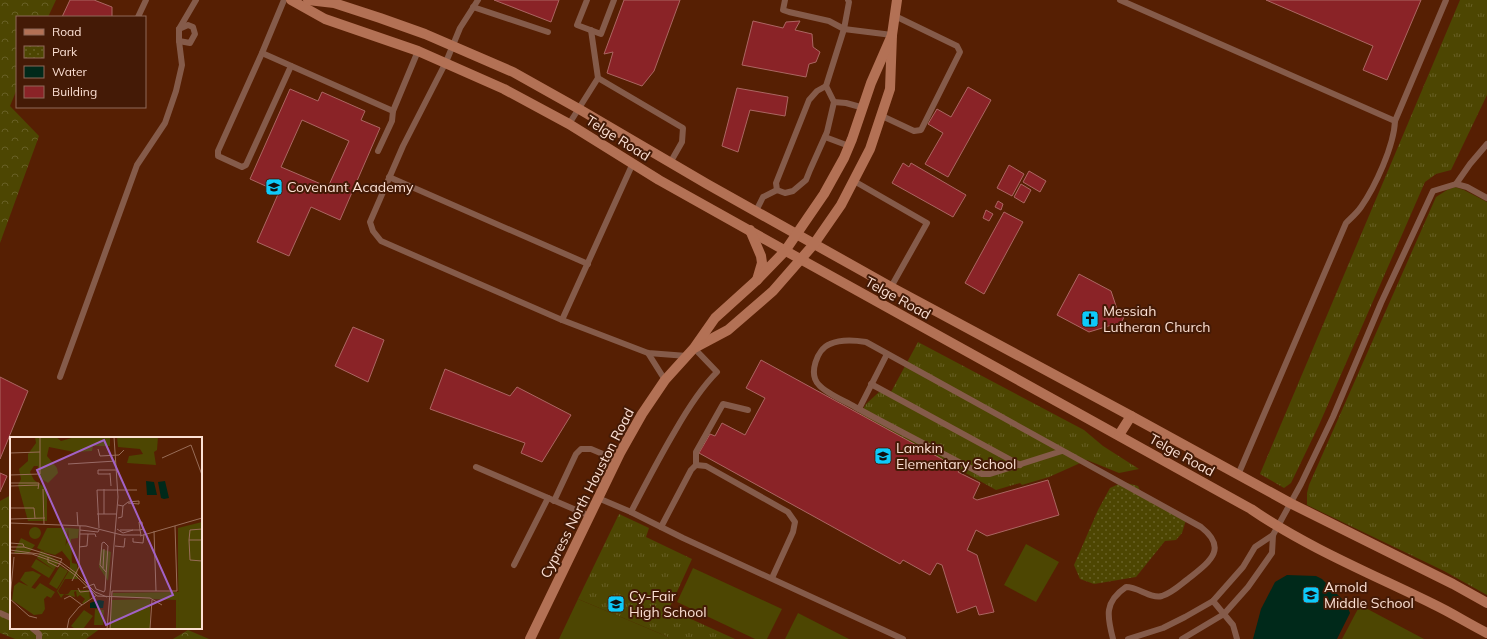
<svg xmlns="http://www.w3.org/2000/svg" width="1487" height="639" font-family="Mulish,sans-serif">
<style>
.grass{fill:url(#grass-tufts)}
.forest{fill:url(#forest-crowns)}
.park{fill:url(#park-dots)}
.garden{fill:#4d4602}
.water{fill:#00291a}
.building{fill:#8a2327;stroke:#ab6662;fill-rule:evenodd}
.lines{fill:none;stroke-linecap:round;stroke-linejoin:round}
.lane{stroke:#855b4a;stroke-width:6}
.secondary{stroke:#b37155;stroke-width:10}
.labels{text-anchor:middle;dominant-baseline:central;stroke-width:4;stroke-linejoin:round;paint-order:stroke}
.street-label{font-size:14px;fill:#fce0d4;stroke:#441a06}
.poi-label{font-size:14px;fill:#fce0d4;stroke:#441a06;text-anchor:start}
.inset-road{fill:none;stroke:#986c57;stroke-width:1}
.view{fill:#a262c5;fill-opacity:0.15;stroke:#a262c5;stroke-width:2}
.inset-edge{fill:none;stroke:#fce0d4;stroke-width:2}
</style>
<defs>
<pattern id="grass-tufts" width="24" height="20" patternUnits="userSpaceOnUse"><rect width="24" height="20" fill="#4d4602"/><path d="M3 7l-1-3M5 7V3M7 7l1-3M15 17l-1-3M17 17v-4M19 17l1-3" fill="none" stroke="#686026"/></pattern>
<pattern id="forest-crowns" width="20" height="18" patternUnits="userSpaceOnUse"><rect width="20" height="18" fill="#4d4602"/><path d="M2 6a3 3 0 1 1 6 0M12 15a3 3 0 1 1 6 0" fill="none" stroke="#686026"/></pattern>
<pattern id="park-dots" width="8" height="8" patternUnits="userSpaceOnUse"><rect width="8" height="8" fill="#4d4602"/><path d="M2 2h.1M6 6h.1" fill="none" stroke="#686026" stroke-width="1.8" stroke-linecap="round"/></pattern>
</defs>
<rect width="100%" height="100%" fill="#561f03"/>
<g class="grass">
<path d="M1460,0h27v95l-36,75 -15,4 -11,8 -106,243 -28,58 -7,5 -24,-14z"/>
<path d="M1455,187l9,3 23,12v393l-43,-24 -137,-66v-12l2,-8 127,-288 11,-7z"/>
<path d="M918,342l166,88 19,16 36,23 -20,4 -32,-13 -38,17 -27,8 -2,-2 -24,7 -136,-76 6,-10 13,-12h12z"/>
<path d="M619,514l30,14 -3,9 46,22 -23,50 66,30h-66l-3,-3 -88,-37z"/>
</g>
<g class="forest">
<path d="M0,0h56l-8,17h-31v72l-7,17 29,30 -39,107z"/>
<path d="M11,495v133h90l-15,11h-71l-15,-6v-132z"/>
<path d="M188,630l21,9h-36z"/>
</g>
<path class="park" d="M1123,482l15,4 5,11 43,23 -4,13 -6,7 -11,1 -29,36 -42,7 -14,-5 -6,-14 24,-55 12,-22z"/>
<g class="garden">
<path d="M1026,544l33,18 -23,40 -32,-17z"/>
<path d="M693,568l89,41 -15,30h-12l-78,-37z"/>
<path d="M578,599l88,37 3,3h-110z"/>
<path d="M1360,605l64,34h-82z"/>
<path d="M798,613l51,26h-64z"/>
</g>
<path class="water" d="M1287,575l29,1 6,3 24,24 4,10 -13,26h-84l8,-30 14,-27z"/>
<g class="building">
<path d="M70,0h24l18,7v10h-50z"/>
<path d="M494,0h65l-8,22z"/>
<path d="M624,0h56l-26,71 -12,15 -35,-13 6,-21 -9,2z"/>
<path d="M1266,0h155l-34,80 -24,-10 10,-24z"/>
<path d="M753,21l30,7 3,-6 14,-1 -5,9 17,4 1,13 7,5 -4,10 -7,2 -3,13 -64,-12z"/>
<path d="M968,87l23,13 -43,77 -23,-13 18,-31 -15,-9 9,-15 14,8z"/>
<path d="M737,88l51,9 -3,19 -35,-6 -12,42 -16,-6z"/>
<path d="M290,89l28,12 4,-9 43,19 -4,9 19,8 -40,92 -29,-13 -22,49 -32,-14 22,-50 -29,-13zM302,120l47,21 -21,46 -47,-20z"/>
<path d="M903,163l6,4 2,-4 55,32 -13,22 -61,-34z"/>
<path d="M1009,165l15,9 -12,22 -15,-8z"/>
<path d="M1029,171l17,10 -6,11 -17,-10z"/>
<path d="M1021,184l10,6 -7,13 -10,-6z"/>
<path d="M998,201l5,3 -2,6 -6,-3z"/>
<path d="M986,210l7,4 -4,7 -6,-3z"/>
<path d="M1004,212l19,10 -39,72 -19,-11z"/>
<path d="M1079,274l32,17 8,24 5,2 -5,10 -4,-3 -26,8 -32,-17z"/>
<path d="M353,327l31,13 -16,42 -33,-16z"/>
<path d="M761,360l199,109 -2,3 22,11 -7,15 4,2 71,-20 11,35 -72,21 -11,-6 -9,20 10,5 17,57 -15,3 -3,-9 -19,7 -15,-48 -5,-2 -7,12 -27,-15 -3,4 -201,-111 11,-19 5,2 7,-13 23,12 20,-37 -19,-10z"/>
<path d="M445,369l65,27 7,-9 54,28 -29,47 -21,-9 4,-10 -95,-34z"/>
<path d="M0,377l28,14 -28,68z"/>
<path d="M0,473l7,3 -7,16z"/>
</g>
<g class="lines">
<g class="lane">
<path d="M284,0l-22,53 -44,98v5l24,11 4,-2 45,-99"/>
<path d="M478,0l-18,28 -14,34 -43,84 -33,76 3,9 8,10 181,79 86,33 39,3"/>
<path d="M587,0l-10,25 24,9 13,-34"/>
<path d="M785,0l-2,10 6,2 40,9 15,8 48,6"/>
<path d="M1120,0l275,121 51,-121"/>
<path d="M473,7l75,25"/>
<path d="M138,17l8,-17"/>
<path d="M179,29l9,-4 5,2 2,7 -5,9 -11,-2"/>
<path d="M591,30l7,48"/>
<path d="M262,53l131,58"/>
<path d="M826,86l18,-57 5,-27 -1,-2"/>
<path d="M834,102l12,1 18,5"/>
<path d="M882,116l32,15 7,-1 39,-78 -3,-6 -62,-30"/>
<path d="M569,124l29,-46 85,50 -1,14 -12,21"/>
<path d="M825,137l24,9"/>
<path d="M378,151l14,-30 1,-10 25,-60"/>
<path d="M389,177l199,87"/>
<path d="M854,181l73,42 -36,64"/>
<path d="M1456,184l11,3 20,11"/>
<path d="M756,211l7,-14 14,-7 8,3 8,-2 13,-11 4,-10 17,-38 7,-30 -8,-16 -9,5 -8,9 -33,83 1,7"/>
<path d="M562,320l71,-157"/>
<path d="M648,353l17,27"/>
<path d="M60,377l77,-212 28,-42 11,-32 6,-26 -3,-24v-12l17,-29"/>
<path d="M871,384l149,81"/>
<path d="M859,409l28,-55"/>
<path d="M1062,451l-72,23h-8c-42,-22 -85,-44 -127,-67 -10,-6 -28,-13 -36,-22 -11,-11 -2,-36 11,-41 11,-5 24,-4 36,-2l335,185c28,22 8,35 -13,52 -8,6 -16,14 -26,17 -12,3 -23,-9 -36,-9 -22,15 -19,29 -13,52"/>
<path d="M696,465l10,1 82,46 7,10 -2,10 -21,46"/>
<path d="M476,467l114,49"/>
<path d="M1238,475l108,-252c5,-5 11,-10 15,-16 14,-20 33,-61 34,-86"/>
<path d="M598,498l33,14 52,26 220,101"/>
<path d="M554,501l22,-47 5,-5h10l26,11"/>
<path d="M631,512c14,-27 28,-54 44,-81 12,-21 25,-42 42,-59l-23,-24"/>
<path d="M661,527l30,-57 5,-5v-13l27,-48 25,6"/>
<path d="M514,565l34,-67"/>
<path d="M1213,601l20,24 4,14"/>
<path d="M0,613l11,5"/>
<path d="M32,628l7,6v5"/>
<path d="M1128,639l35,-11 22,-11 28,-16 30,-34 12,-20 18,-12"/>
<path d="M1182,639l42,-25 24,-27 24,-34 1,-18 28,-51 32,-67 48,-114 52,-112 23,-7 14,-20 17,-20"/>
</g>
<g class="secondary">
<path d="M291,0l34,19 93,32 86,38 65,35 90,56 143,80 449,249c57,39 121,65 182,95 19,9 36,20 54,29"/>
<path d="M308,0l26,3 46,15 45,16 88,38 66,37 128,75 184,103 240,129 159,87 163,81 34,19"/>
<path d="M750,230l11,26 1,7 -5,17"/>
<path d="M696,347l32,-17 45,-39 41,-47 27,-39 29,-56 20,-60 2,-54 5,-35"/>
<path d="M1119,435l12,-19"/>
<path d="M530,639l90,-186 22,-39 23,-34 29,-32 21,-30 42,-38 28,-29 39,-57 20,-36 8,-19 19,-56 21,-48"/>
</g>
</g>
<defs>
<g id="school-square" transform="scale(0.9)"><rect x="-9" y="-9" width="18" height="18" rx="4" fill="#0ecafa" stroke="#441a06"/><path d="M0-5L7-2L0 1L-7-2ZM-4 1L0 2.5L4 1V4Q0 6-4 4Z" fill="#111"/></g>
<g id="church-square" transform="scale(0.9)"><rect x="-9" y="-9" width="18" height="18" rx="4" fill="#0ecafa" stroke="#441a06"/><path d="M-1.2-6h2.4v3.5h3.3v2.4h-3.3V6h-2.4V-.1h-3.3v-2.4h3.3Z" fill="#111"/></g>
</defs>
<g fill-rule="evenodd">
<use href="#school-square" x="274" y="187"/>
<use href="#church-square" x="1090" y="319"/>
<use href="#school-square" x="883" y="456"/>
<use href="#school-square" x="1311" y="595"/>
<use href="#school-square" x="616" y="604"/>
</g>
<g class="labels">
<g class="street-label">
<text transform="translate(618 138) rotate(32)">Telge Road</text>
<text transform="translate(898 298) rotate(29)">Telge Road</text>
<text transform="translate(1182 455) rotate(29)">Telge Road</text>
<text transform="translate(587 493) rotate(-63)">Cypress North Houston Road</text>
</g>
<g class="poi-label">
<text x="287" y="187">Covenant Academy</text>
<text x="1103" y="311">Messiah<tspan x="1103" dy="16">Lutheran Church</tspan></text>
<text x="896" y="448">Lamkin<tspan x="896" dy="16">Elementary School</tspan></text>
<text x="1324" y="587">Arnold<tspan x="1324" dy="16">Middle School</tspan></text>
<text x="629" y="596">Cy-Fair<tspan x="629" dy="16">High School</tspan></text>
</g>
</g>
<g transform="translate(10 437)">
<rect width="192" height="192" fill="#561f03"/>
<path d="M58,91l11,1 -1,9 -7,1 1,24 5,1 1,15h-13l-7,12 2,3h8l3,-4h18l1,9 -6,5 -2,-1 3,-4 -5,-4 -3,2 -1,-6 -2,1 1,5 -11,-3 -3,4 -4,-7 13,-22v-8l-8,-10 7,-12zM91,112l10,3 -3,29 -9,-14zM169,155v37h-3v-29l-63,-3v-4zM140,162v30h-40l2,-29z" fill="#4d4602"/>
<path d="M25,0h21l5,4 14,-4h35v9h-17l-1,5 -18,1 -25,-5 -2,9 10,12 1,5 -10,10 -10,-6v-11h-4l-4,6 4,8 13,9v32h-19l-10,-36 3,-6 -2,-10 9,-8v-7l8,-11zM107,0h41l-1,13 -3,2 2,13 -29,-2 2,-7 14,-2 -3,-5 -22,-2zM168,128h24v64h-23z" fill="#4d4602"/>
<path d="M192,85v43h-24v-37z" fill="#4d4602"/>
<path d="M19 96a6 6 0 1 1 12 0a6 6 0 1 1-12 0ZM37,91h21l-3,21 -10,6 -11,-3 15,10 -5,8 -17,-12 4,-8 3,2v-1l-7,-3zM11,101l14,7 -7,9 -14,-1zM26,122l18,11 -5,8 -18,-11zM50,129l8,5 -11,18 -8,-5zM23,134l8,4 -10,13 -11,-8 5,-8zM9,145l16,7 5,-6 15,9 -4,6 -4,-2 -3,3 1,10 -3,5 -8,1 -22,-15 2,-14zM85,172l9,1 -1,15h-9zM74,173l9,6 -10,13h-8l-4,-3z" fill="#4d4602"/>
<path d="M136,44l8,1 3,13h-10zM155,44l4,17 -5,1 -3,-1 -3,-16zM89,163l5,1 -1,7h-13v-5z" fill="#00291a"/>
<path class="inset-road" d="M88,12l2,7 19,-1 5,-5M0,16l30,-1M152,21l29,-13 11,30M58,27l48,-3M100,36l1,13M100,37h-12v-4h19M0,38l30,-1v-37M0,46h29l-1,6M0,49l29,-1M33,52l1,35M94,52v25M108,68l5,1 -1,11 -4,1M113,69l5,-4 11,-1v3l-11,-1M0,71h24l1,10M67,75l1,14M87,77h19M0,82l35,-1M0,86l76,3 36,9h19M89,91l-2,-38h40M107,92l6,4 10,-3h-13M192,92l-12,1 -1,10 1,20 12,1M70,93l18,2 1,-2M123,93h7l3,-1 -1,-7h-3l1,8 1,5M144,94l2,60h21l-2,-65M70,97h15l1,3M130,99l62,-18M123,101v4l10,1 1,-9M179,103h13M0,106l13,1 1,3h-14M105,109l9,1 1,-9M14,110l38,12 -4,8 -10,-5v-5M69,110l8,-1 1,-12M0,113l29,4 22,8 15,11 19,19 12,5M0,116l22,1 28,10 15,11 22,21 53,2 12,7M93,131l1,-19M62,144l7,-14 1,-41M68,151l2,4 10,-1M73,151l11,-4 2,5 8,3 1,-2 3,-44 -4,-4 -2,1 -2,22 6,7M102,154h44M0,161l4,-41M0,162l19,17 8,2M54,162l6,-3 12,9M57,192l2,-10 10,-12 18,-12M97,192l11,-132 -4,-60M100,192l2,-38M140,192l2,-29"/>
<path class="view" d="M94,3l69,155 -67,30 -69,-155z"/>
<rect width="192" height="192" class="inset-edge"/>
</g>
<rect x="16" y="16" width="130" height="92" fill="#441a06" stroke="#8e6958"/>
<rect x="24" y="29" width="20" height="6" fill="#b37155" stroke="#8e6958"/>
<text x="52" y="36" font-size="12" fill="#fce0d4">Road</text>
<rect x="24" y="46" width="20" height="12" fill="url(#park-dots)" stroke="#8e6958"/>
<text x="52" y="56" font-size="12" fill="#fce0d4">Park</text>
<rect x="24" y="66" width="20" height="12" fill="#00291a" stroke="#8e6958"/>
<text x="52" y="76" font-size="12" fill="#fce0d4">Water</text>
<rect x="24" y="86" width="20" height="12" fill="#8a2327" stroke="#8e6958"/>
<text x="52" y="96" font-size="12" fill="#fce0d4">Building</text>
</svg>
